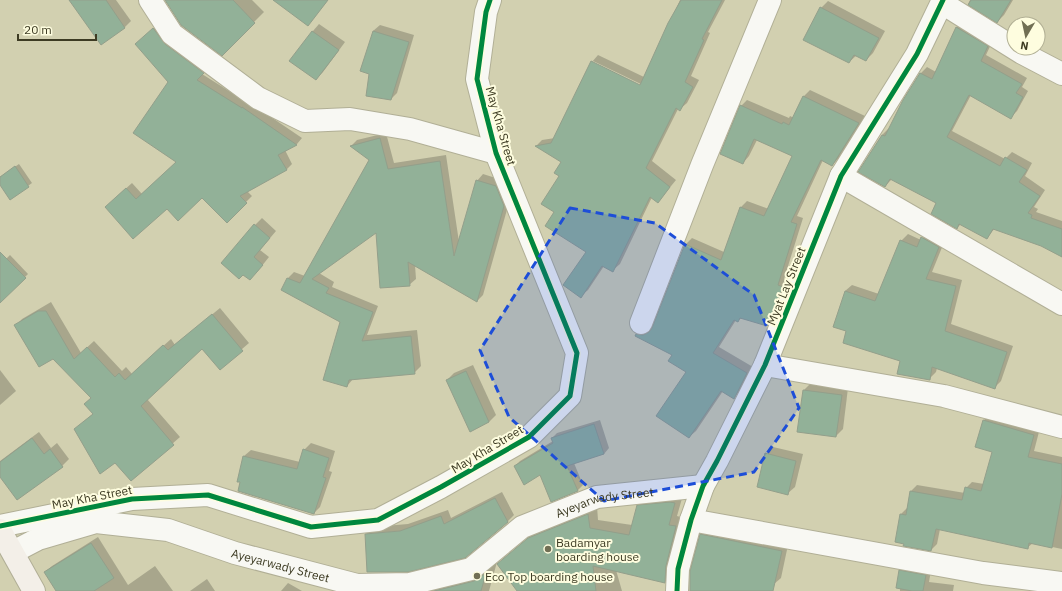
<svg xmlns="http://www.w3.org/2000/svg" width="1062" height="591" font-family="'IBM Plex Sans',sans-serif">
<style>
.shadow{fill:#0003;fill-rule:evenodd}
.building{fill:#92b198;stroke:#939f8b}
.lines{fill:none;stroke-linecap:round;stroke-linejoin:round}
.street-casing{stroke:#b1af96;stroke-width:24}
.secondary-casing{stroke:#b1af96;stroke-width:24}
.street{stroke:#f8f8f3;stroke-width:22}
.secondary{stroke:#f3efe8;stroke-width:22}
.cycleway-casing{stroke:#fefddf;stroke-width:8}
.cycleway{stroke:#00873e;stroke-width:5}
.marked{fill:#1d4ed8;fill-opacity:0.2;stroke:#1d4ed8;stroke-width:3;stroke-dasharray:8 5;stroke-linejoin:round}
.poi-dot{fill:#716f54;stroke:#fefddf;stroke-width:1.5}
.labels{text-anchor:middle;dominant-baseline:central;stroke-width:4;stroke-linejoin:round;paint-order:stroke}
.street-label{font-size:12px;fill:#3d3b23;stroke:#fefddf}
.poi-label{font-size:12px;fill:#3d3b23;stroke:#fefddf;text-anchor:start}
</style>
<rect width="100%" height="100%" fill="#d2d0b0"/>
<g class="shadow">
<path d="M73,0h43l15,21 -6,6 -24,17z"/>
<path d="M176,0h76l12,12 -42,42z"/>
<path d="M285,0h43l-20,25z"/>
<path d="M680,0h45l-17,32 2,1 -19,43 8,4 -12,23 -7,6h-2l-26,52 24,19 -18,22 -6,-5 -32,67 -7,6 -9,-4 -16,24 -7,6 7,-45 -33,-39 8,-50 -27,-16 6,-6 13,-2 37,-76 6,-7 46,22zM593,61l52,25 -1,2 -51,-25z"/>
<path d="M970,0h43l-9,15 -7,7 -29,-18z"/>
<path d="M828,1l57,30 -12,22 -7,7 -9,-5 -8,7 -28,-54z"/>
<path d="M963,21l30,19 -7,15 41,23 -5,9 6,4 -11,20 -6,6 -40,-22 -19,36 53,28 7,-7 20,11 -7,13 20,14 -11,17 4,2 -2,3 26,9v35l-20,-11 -47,-17 -8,10 -26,-14 -4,4 -19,-25 -46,-24 -7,7 -3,-51 6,-6 2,1 31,-57 6,-6 9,5 21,-45z"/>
<path d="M160,23l49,44 -7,7 46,29 1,-1 53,36 -5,6 -12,6 7,14 -6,6 -39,21 5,5 -25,25 -25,-25 -35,12 -55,-7 20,-18 10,11 35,-32 -8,-80 -27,-43z"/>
<path d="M319,24l26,18 -22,30 -7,7 -25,-18 22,-30z"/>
<path d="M380,25l34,10 -17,58 -6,6 -18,-68z"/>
<path d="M810,90l55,26 -26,42 -7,7 -9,-5 -26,56 6,2 -19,61 4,1 -15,39 -6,6 -26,-7 -3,3 -2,-1 -17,27 34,20 -13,24 -6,6 -11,-6 -27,40 -7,6 -2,-66 -14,-16 -37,-20 7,-7 8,1 3,-1 32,-84 6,-6 32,14 17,-45 6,-6 22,8 24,-53 -36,-16 -8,16 -6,7 -2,-57 6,-6 42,18 1,-2 4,2 9,-21z"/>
<path d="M386,133l8,30 52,-8 13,87 18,-61 6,-7 19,6 8,19 -27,96 -6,6 -62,-36 1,14 -7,6 -32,-54 -58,42 15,9 -2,5 46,19 -11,29 50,-5 4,36 -7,7 -61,6 -6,7 -6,-65 -59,-31 6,-12 6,-6 11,4 65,-117 -19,-13 6,-6z"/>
<path d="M19,164l13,19 -22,16 -10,-16v-6z"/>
<path d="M262,218l14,13 -16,19 9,7 -12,15 -13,1 11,-48z"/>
<path d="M929,231l16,9 -13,32 30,8 -11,44 62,22 -12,35 -7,7 -57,-20 -1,4 -7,7 -28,-18 -54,-30 -2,-40 7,-6 27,9 22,-53 7,-7 13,6z"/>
<path d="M10,255l18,19 -20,20 -8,-9v-20z"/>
<path d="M51,302l30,51 13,-12 28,30 4,-4 6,7 39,-35 4,6 45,-37 29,35 -29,25 -17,-21 -56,52 33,38 -49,43 -49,-57 12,-10 -2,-15 -38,-41 -38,-31 6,-7z"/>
<path d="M473,365l23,50 -7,7 -19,8 -23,-50 7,-7z"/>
<path d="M0,370l16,21 -16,14z"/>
<path d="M811,383l37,5 -5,41 -7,7 -32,-46z"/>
<path d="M990,414l50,14 -6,23 28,6v92l-29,-6 -6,5 -87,-19 -3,15 -6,6 -35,-9 5,-27 7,-7 3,-16 6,-6 48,8 1,-5 6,-6 12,2 10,-32 -10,-32z"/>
<path d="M600,420l9,28 -5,6 -30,9 9,22 -5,5 -26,10 -11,-26 -26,-8 5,-5 33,-20 -1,-3 5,-5z"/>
<path d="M39,432l12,16 6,-5 12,16 -7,7 -62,9v-14z"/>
<path d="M311,443l24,8 -6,20 3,1 -12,35 -6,6 -75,-32 5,-25 7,-6 49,12 4,-12z"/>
<path d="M773,447l30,7 -8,33 -7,6 -22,-39z"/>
<path d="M502,492l12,23 -7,7 -141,12 7,-7 35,-3 40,-14 3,8z"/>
<path d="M683,495l-6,21 7,2 -11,55 -8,9 -49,-12 6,21h-104l-19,-27 39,-35 59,-23 1,14 34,5 6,-19 9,-9z"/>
<path d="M708,528l80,17 -7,33 -7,6 -19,7h-64l10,-56z"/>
<path d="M98,537l30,48 27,-19 18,25h-116l-12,-19 7,-6z"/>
<path d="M497,562l-8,29h-156l12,-11 142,-11z"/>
<path d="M906,565l25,5 -2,12 25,3 -1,6h-53v-20z"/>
<path d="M207,579l8,12h-25z"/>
<path d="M288,583l14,8h-21z"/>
</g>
<g class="building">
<path d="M69,0h37l19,28 -24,17z"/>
<path d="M165,0h68l22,23 -33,33 -41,-31z"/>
<path d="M273,0h55l-20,26z"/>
<path d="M681,0h41l-20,39 2,1 -19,42 8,5 -13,24 -4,-3 -30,60 24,19 -12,16 -8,-6 -37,75 -11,-6 -21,32 -18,-13 23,-33 -41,-26 9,-14 -13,-8 18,-28 -5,-3 7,-11 -26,-16 16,-3 40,-82 49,24 28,-62z"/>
<path d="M971,0h40l-14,23 -29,-18z"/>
<path d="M820,7l59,31 -13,23 -12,-6 -5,8 -46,-23z"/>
<path d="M956,27l32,19 -7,15 41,23 -6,9 7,4 -12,22 -42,-24 -22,42 53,29 5,-9 22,13 -8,12 21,14 -12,17 4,2 -1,3 31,11v28l-21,-11 -48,-17 -6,10 -28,-15 -2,5 -26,-15 5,-11 -46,-24 -5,8 -27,-15 24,-37 3,1 18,-36 17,-27 12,6z"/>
<path d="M153,28l12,16 39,29 -7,7 45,28v-1l55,38 -19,10 9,15 -47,26 7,7 -20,20 -25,-25 -24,23 -11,-12 -34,30 -28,-32 21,-19 10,11 40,-37 -43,-29 35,-51 -33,-38z"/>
<path d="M312,31l27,19 -23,30 -27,-19z"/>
<path d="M373,31l36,11 -18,58 -25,-4 3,-22 -9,-3z"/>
<path d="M803,96l56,27 -27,43 -11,-6 -30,62 6,2 -19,61 5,2 -16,39 -27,-8 -2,4 -4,-2 -21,33 34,20 -13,26 -13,-8 -32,47 -33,-22 30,-44 -18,-11 4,-6 -37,-19 1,-2 7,1 6,-3 3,-4 33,-84 36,16 19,-53 24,9 28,-60 -38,-17 -11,25 -23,-10 20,-49 42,19 1,-2 6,3z"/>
<path d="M380,138l8,31 52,-8 14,95 22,-76 20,6 8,20 -27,96 -69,-40 2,24 -30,2 -4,-55 -64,46 17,9 -3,5 47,19 -11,29 49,-5 4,38 -66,6 -2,7 -24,-7 17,-58 -59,-32 6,-12 13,5 69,-123 -19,-14z"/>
<path d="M15,166l14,21 -19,13 -10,-15v-8z"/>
<path d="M254,224l16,14 -16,19 9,8 -13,15 -7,-5 -4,4 -18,-16z"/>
<path d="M921,237l18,10 -13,32 30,7 -11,45 62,21 -12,37 -63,-22 -2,13 -33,-6 3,-13 -57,-18 3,-12 -13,-4 12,-36 30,10 25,-61 17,7z"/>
<path d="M0,252l26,26 -26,25z"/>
<path d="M38,311h8l28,48 13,-12 28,30 4,-4 6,7 38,-35 5,5 44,-36 31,37 -23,19 -18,-21 -61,57 33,39 -43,36 -16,-18 -15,11 -26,-45 19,-15 -9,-10 7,-6 -38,-39 -14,8 -25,-42z"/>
<path d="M466,371l23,51 -19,10 -24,-52z"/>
<path d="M803,390l39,5 -6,42 -39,-5z"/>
<path d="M983,420l51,15 -6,22 34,7v30l-10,54 -23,-5 -1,6 -92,-20 -5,22 -28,-5 1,-2 -9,-2 5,-28 6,1 4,-24 52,9 3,-13 16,4 11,-39 -17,-5z"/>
<path d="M594,424l10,30 -37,12 11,25 -27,11 -11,-27 -16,10 -10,-19 39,-23 -2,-5z"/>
<path d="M32,438l12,16 6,-5 13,18 -46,33 -17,-23v-15z"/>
<path d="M303,449l26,9 -6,19 3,1 -12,36 -76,-23 2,-9h-3l6,-26 54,13z"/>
<path d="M765,453l31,8 -8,34 -31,-8z"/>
<path d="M495,498l13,24 -43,36 -57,14h-41l-2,-38 35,-3 41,-15 3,8z"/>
<path d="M670,502l5,1 -6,22 7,1 -10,40 -1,17 -72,-17 3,25h-79l-20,-27 31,-26 60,-24 2,14 39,7 8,-30z"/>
<path d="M700,534l82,17 -9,40h-83v-20z"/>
<path d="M91,543l23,35 -20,13h-38l-12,-19z"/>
<path d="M899,570l27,5 -3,16h-11l-16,-3z"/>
<path d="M486,573l-5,18h-47l40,-10z"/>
</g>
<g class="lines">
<g class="street-casing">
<g id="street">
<path d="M150,0l22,34 86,64 47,23 45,-2 60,10 86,24"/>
<path d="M942,3l80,50 40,21"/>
<path d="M841,176l221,128"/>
<path d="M641,323l61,-158 68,-165"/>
<path d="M765,365l179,31 118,31"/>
<path d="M691,520l292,53 79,10"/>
<path d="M0,526l132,-27 76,-4 103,32 67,-7 63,-33 88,-50 41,-41 7,-43 -81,-200 -19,-74 9,-67 4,-12"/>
<path id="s1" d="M13,552l25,-13 58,-17 72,8 67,23 122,32 53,-1 61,-15 51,-42 75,-30 106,-11"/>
<path d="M677,591l1,-22 13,-49 12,-34 14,-25 48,-96 76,-189 76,-122 26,-54"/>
</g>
</g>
<g class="secondary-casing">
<path id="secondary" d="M0,530l34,61"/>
</g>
<use href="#street" class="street"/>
<use href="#secondary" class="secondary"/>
<g class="cycleway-casing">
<g id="cycleway">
<path d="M0,526l132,-27 76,-4 103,32 67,-7 63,-33 88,-50 41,-41 7,-43 -81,-200 -19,-74 9,-67 4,-12"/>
<path d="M677,591l1,-22 13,-49 12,-34 14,-25 48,-96 76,-189 76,-122 26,-54"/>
</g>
</g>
<use href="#cycleway" class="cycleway"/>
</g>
<path class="marked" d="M570,208l85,15 99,72 45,113 -45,64 -150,29 -95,-84 -29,-67z"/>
<g class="poi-dot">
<circle cx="548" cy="549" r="4"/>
<circle cx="477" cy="576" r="4"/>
</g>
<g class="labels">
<g class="street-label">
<text transform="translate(501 126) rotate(74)">May Kha Street</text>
<text transform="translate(786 286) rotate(-68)">Myat Lay Street</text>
<text transform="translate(487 449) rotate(-31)">May Kha Street</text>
<text transform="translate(92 497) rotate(-11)">May Kha Street</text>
<text stroke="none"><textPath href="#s1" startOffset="627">Ayeyarwady Street</textPath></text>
<text stroke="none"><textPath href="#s1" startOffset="279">Ayeyarwady Street</textPath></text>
</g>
<g class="poi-label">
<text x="556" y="542">Badamyar<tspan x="556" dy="14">boarding house</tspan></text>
<text x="485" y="576">Eco Top boarding house</text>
</g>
</g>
<g transform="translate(1026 36) rotate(189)"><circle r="19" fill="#fefddf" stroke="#b1af94"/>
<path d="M0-3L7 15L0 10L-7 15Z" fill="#716f54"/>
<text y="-6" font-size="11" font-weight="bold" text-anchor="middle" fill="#3d3b23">N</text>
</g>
<path d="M18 34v6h78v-6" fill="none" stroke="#3d3b23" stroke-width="2"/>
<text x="24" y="34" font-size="12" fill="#3d3b23" stroke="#fefddf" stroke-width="3" paint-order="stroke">20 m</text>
</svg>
